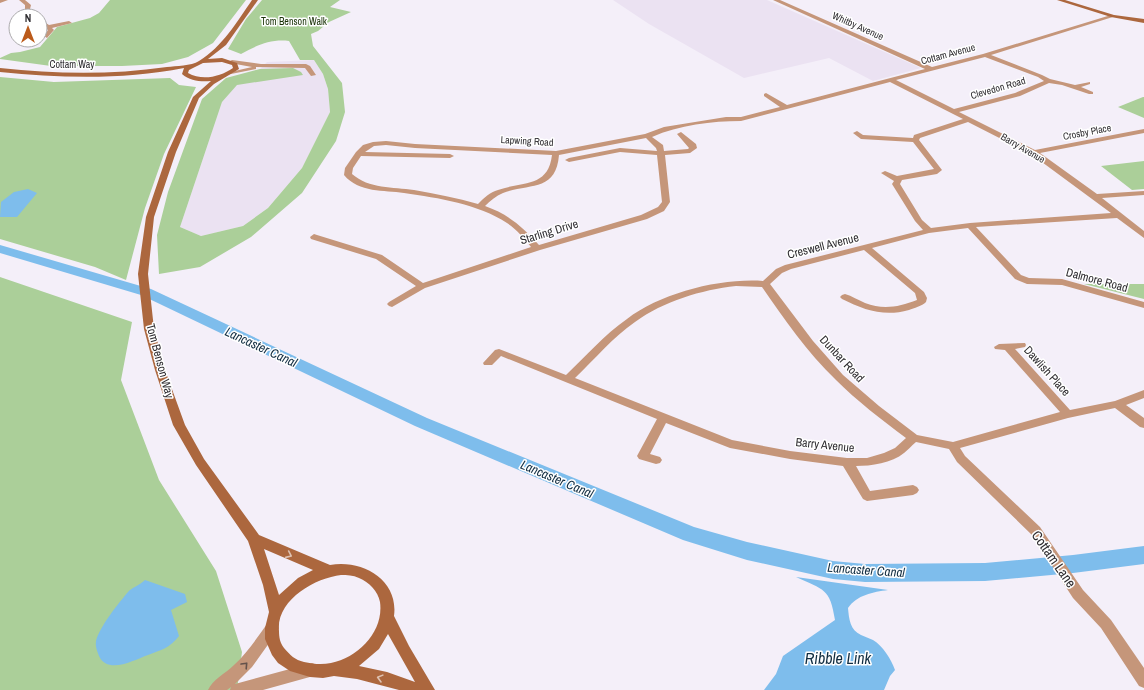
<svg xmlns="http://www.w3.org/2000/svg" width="1144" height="690" font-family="'Archivo Narrow',sans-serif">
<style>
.built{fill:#ebe2f2}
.green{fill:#abcf99}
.water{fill:#7ebdec}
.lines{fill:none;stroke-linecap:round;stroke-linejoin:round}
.canal{fill:#7ebdec;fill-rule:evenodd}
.minor{fill:#c5967a;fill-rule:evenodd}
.secondary{fill:#ac673e;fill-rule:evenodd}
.oneway{stroke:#dec2b2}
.oneway2{stroke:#64524b}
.labels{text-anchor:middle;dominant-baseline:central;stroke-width:3;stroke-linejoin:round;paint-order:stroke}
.far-park-label{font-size:10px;fill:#193207;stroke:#fff}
.far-street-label{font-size:10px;fill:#2f2d31;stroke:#fff}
.street-label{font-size:12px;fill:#2f2d31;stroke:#fff}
.water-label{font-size:13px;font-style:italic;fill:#112d41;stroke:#fff}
.near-street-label{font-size:14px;fill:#2f2d31;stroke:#fff}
.near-water-label{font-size:16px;font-style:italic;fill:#112d41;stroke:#fff}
</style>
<rect width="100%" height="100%" fill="#f4eff9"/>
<g class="built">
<path d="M613,0h154l154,68 -48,13 -44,-23 -85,20 -95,-54z"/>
<path d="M314,60l9,14 5,15 2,23 -28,56 -34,40 -25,18 -42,10 -21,-9 42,-125 17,-20 21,-13 7,-7z"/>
</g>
<g class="green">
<path d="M110,0h136l-33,43 -25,14 -26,7 -40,2h-71l-51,-7v-1l11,-5 9,-1 20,-5 17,-20 33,-9 9,-5z"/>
<path d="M262,0h78l-10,7 21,5 -22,10 -11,9 -7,3 2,12 29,37 3,29 -9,29 -34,52 -51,44 -51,30 -41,7 -2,-39 11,-43 34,-93 24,-21 34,-9 33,-1 8,4 2,3 -66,10 -15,17 -42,125 21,9 42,-10 25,-18 34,-40 28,-56 -2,-23 -5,-15 -9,-14h-14l-11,-19c-18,-2 -32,4 -48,13l-13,-5 18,-30z"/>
<path d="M0,77l54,5 116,-4 9,7 17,2 -32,67 -19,54 -19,72 -31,-13 -95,-28z"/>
<path d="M1144,97v21l-26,-11 25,-10z"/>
<path d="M1144,161v28l-12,1 -31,-24z"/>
<path d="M0,277l132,45 -11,58 38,100 57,91 26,81 -5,38h-237z"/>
<path d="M1084,284h60v15z"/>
</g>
<g class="water">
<path d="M28,189l9,4 -20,24h-17l1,-15 13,-10z"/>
<path d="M796,577l92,13c-15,2 -31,5 -40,18 1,11 2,22 13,27 4,2 8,3 12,5 10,6 18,19 22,30l-5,6 -6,14h-120l12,-16 7,-18 52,-36c-5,-32 -11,-30 -39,-43z"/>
<path d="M145,580l40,14 2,8 -16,8 8,26c-9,12 -18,14 -31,19 -14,5 -40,20 -49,1 -2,-5 -4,-10 -3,-15 4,-15 22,-37 32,-49 3,-4 12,-7 17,-12z"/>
</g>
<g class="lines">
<path class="canal" d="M0,245l151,44 276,129 267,109 53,15 86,19 32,3 120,-1 88,-8 71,-9v18l-71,9 -88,8 -120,1 -32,-3 -86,-19 -64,-20 -268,-114 -274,-131 -141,-42z"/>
<g class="minor">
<path d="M0,0h8l-8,3z"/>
<path d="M19,0h6l6,5 -1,4 10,7h-7l-8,-6v-5z"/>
<path d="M773,0h7l152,67 51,-13 128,-39 5,1 -125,39 51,20 8,4 25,6 15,-3v2l-9,3 12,5v2h-4l-27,-9 -13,-2 -29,13 -61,16 76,38 109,-21v4l-104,20 57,41 47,-3v4l-42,3 42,33v7l-27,-20 -141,9 45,48 8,3 33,1 82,23v6l-82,-23 -35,-1 -12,-5 -47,-51 -39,5 -57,15 52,44 3,6 -1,4c-4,4 -12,6 -17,8 -25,7 -45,0 -67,-11l-2,-2 2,-2 3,-1c7,2 13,6 20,9 18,7 34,4 52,-3l-2,-7 -51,-43 -73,19 -9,4 -12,11 43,57 30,34 36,31 38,29 36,7 107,-30 -55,-62 -10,-1 -1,-2 5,-3 26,-1 1,2 -1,2 -10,2 55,61 45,-9 29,-11v8l-18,7 18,13v10l-4,-1 -25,-19 -47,10 -108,30 5,8 75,71 43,63 28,30 33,48v20l-5,-2 -38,-58 -28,-30 -41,-63 -75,-73 -8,-13 -33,-7c-5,4 -8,8 -12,11 -12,10 -33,13 -48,13l14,25 43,-6 4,2 2,3 -2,3 -4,2 -46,6 -4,-2 -20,-33 -53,-7 -60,-11 -64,-25 -16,31 10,3 2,3 -2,3 -4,1 -17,-5 -2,-3 20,-37 -156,-63 -9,9h-8l-1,-2 12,-13 4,-1 67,26c20,-19 38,-40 61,-56 34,-26 93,-41 136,-38l13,-12 9,-4 138,-35 -8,-9 -23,-37 2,-3 -13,-8 4,-2 12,5 37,-7 -21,-27 -52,-3 -8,-6 4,-2 6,4 50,3 1,-3 49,-16 -73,-37 -149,39c-29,0 -62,4 -89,16l11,8 1,6 24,-2 1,-1 -12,-14 4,-2 15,12 1,4 -7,5 -25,2 5,47 -6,9 -17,8 -107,31 -115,38 -33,19 -3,-1 -2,-2 2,-2 27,-16 -40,-27 -65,-20 -1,-2 4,-3 3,1 65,20 41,28 108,-36c-7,-9 -14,-17 -24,-24 -29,-19 -68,-25 -103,-30 -20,-3 -45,0 -60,-18l1,-7 11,-16 7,-7 10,-3 13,-1 29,3 141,7 89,-17 19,-7 62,-10h15l39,-10 -16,-11v-2l2,-1 21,12 138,-36zM985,57l53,20 6,4 -29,12 -61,16 -58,-29zM968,122l63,32 80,59 -141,10 -39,5 -9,-8 -22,-36 2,-4 35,-6 5,-4 -23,-30 1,-2zM646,138l10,10 1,3 -37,-3 -51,10 -4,2 4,2 51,-10 37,3 5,47 -4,5 -17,8 -102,30c-16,-18 -31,-31 -54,-39 5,-5 11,-10 18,-13 27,-10 53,-1 56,-38zM386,145l29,3 137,7c-4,33 -29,26 -54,35 -8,2 -14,8 -20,14 -21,-6 -42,-10 -64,-14 -21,-3 -45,-1 -62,-16l1,-6 8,-12 89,2 4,-2 -4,-2 -85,-2 9,-6zM736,286l26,1c22,32 45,65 74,93 21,21 46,40 70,58l-11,10 -11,5 -17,5h-20l-57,-7 -58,-11 -157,-62c20,-19 38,-41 60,-56 29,-21 66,-32 101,-36z"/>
<path d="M40,19l9,6 20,-4 3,2 -20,5 2,2 -7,8 -3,-2 4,-6 -8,-6z"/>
<path d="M232,60l29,4h45l4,2 6,9 -5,1 -6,-8 -49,-1v2l-30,6v-2l26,-6 -22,-4v-2z"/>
<path d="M272,622l5,2 2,4 -2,4 -25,35 -17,17 77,-21 5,2 2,5 -2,5 -54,15h-33l1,-3 -4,3h-19c4,-10 18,-17 26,-25 13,-12 23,-27 33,-41z"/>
</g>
<g class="secondary">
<path d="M252,0h6l-32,45 -18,14 14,-1 15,5 2,6 -25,15 -15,14 -23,54 -22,65 -6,57 6,55 11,41 20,55 19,34 55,76 71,30c31,-6 69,14 64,51l15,30 26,44h-36l-42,-11 -23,-3 -11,2 -13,-1 -20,-6 -12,-8 -6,-8 -7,-16v-11l4,-16 -6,-27 -15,-44 -52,-76 -23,-40 -18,-55 -11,-41 -6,-55 8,-57 22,-65 25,-55 18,-16c-10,1 -21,0 -29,-7l2,-6c-61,12 -123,10 -184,4v-4c56,6 111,7 167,-1 9,-1 24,-1 32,-6 23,-14 38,-39 53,-61zM222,62l10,3 1,3c-13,9 -31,13 -45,5l1,-3 14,-7zM264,549l49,21 -15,8 -19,17zM341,575c6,0 12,0 18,3 10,4 19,13 21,24 4,29 -21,55 -49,61 -9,2 -18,1 -27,-1 -9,-2 -14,-7 -20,-14 -4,-5 -5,-11 -5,-17 -3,-31 36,-53 62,-56zM388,634l27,48 -28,-10 -28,-6 20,-17z"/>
<path d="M1057,0h8l49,15 30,4v4l-33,-6z"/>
</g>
</g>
<defs><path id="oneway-chevron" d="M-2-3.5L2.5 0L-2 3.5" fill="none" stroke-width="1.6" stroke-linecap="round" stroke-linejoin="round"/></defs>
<g class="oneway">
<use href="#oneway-chevron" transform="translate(289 555) rotate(24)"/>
<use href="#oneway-chevron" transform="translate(380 678) rotate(-165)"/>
</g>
<use class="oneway2" href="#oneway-chevron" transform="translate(245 665) rotate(-47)"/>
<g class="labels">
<g class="far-park-label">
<text x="294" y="21">Tom Benson Walk</text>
</g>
<g class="far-street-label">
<text transform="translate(858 26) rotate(24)">Whitby Avenue</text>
<text transform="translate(948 54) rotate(-15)">Cottam Avenue</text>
<text x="72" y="64">Cottam Way</text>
<text transform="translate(998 88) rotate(-16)">Clevedon Road</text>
<text transform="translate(1087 132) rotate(-11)">Crosby Place</text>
<text transform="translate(527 141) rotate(3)">Lapwing Road</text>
<text transform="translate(1023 148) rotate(30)">Barry Avenue</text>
</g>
<g class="street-label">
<text transform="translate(549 232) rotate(-17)">Starling Drive</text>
<text transform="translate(823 246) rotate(-14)">Creswell Avenue</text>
<text transform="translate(1097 280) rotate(15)">Dalmore Road</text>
<text transform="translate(842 359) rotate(47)">Dunbar Road</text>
<text transform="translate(160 361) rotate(75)">Tom Benson Way</text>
<text transform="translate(1047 371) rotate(48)">Dawlish Place</text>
<text transform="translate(825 445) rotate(6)">Barry Avenue</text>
</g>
<g class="water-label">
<text transform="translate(261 347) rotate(25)">Lancaster Canal</text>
<text transform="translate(557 479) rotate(23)">Lancaster Canal</text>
<text transform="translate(866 570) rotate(4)">Lancaster Canal</text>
</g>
<g class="near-street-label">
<text transform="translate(1054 559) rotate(55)">Cottam Lane</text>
</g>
<g class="near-water-label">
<text x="838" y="658">Ribble Link</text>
</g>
</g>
<g transform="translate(28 28)"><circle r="19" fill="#ffffff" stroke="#acabad"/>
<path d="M0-3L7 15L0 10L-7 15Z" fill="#bb5a1a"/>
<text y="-6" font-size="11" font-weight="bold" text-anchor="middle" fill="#2f2d31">N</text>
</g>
</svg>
